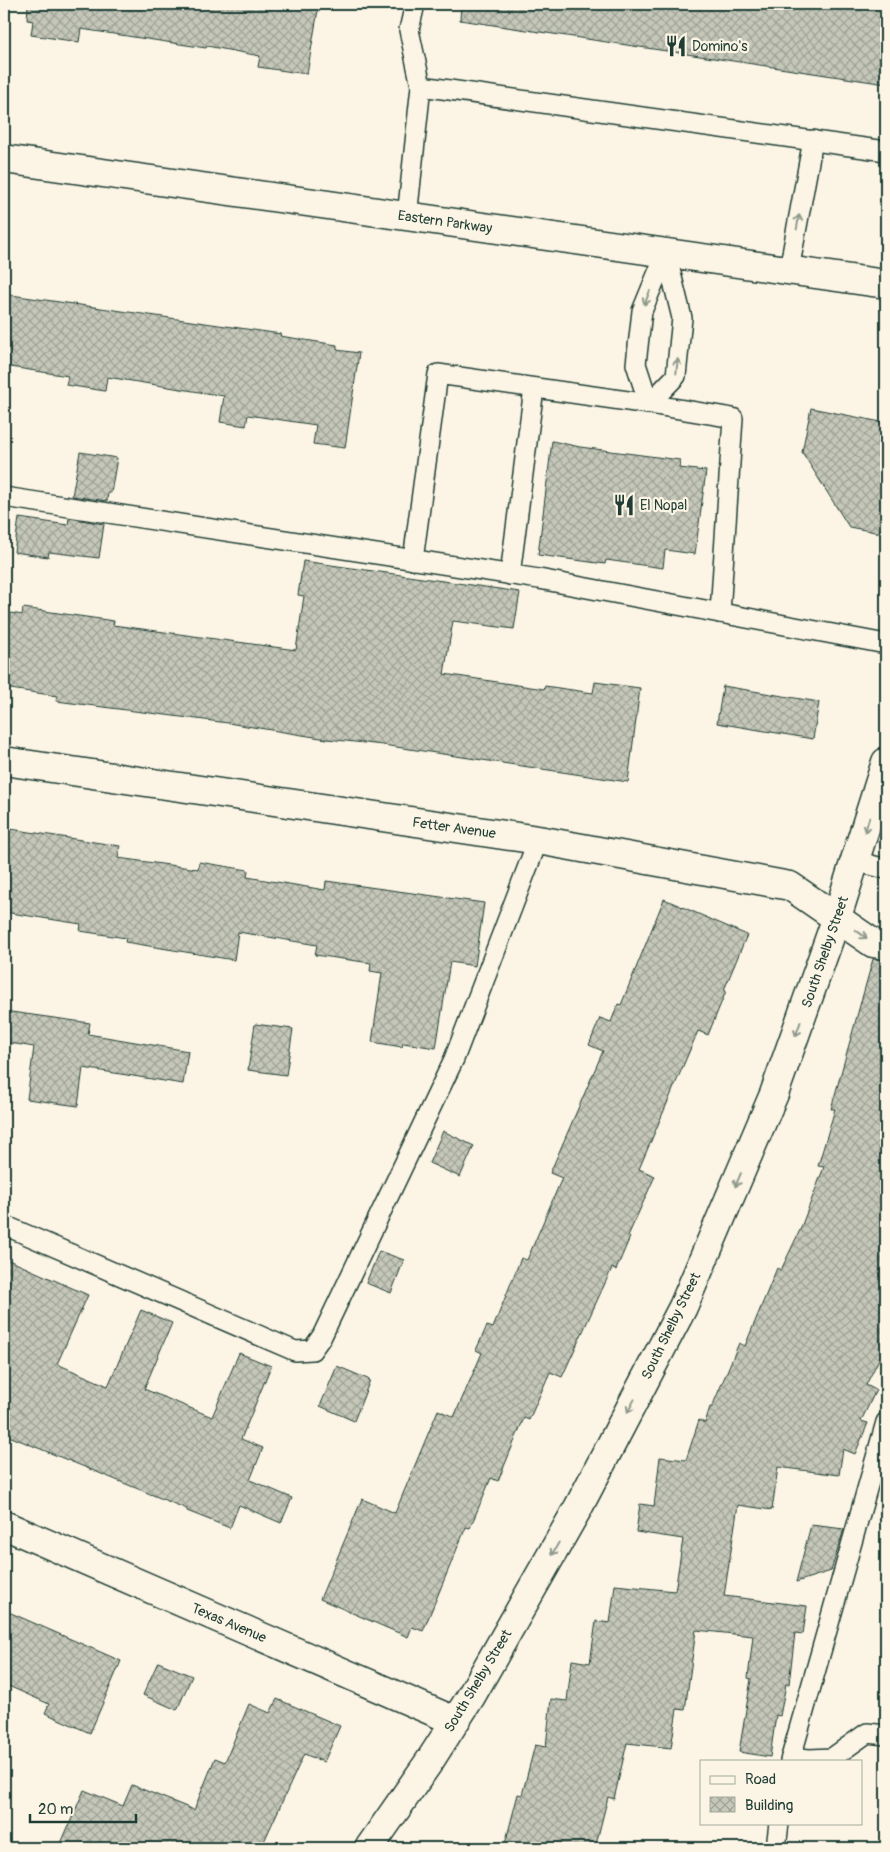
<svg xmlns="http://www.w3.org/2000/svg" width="890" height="1852" font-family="Pangolin,sans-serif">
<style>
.building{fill:url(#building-cross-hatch);stroke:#1f3d34}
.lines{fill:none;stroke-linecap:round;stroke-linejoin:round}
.lane-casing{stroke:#1f3d34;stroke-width:22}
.street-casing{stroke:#1f3d34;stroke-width:31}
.secondary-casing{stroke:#1f3d34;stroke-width:31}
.primary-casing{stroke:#1f3d34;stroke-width:31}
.lane{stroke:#fcf5e5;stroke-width:19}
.street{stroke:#fcf5e5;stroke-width:28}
.secondary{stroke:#fcf5e5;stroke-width:28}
.primary{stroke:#fcf5e5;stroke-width:28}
.oneway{stroke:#8e998c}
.labels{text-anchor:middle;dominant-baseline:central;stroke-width:4.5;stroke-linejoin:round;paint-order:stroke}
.poi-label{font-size:14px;fill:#1f3d34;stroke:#fcf5e5;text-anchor:start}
.street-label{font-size:14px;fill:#1f3d34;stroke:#fcf5e5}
</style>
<defs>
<pattern id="building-cross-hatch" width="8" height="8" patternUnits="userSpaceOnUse" patternTransform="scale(1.25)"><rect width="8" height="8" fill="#c5c7b9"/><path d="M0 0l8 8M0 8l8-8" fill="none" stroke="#9fa397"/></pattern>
</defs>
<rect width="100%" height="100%" fill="#fcf5e5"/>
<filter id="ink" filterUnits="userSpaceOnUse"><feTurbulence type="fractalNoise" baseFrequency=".02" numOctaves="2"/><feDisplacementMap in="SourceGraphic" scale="10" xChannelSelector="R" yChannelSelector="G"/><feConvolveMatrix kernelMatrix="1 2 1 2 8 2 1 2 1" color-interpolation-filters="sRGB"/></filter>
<g filter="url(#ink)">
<g class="building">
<path d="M28,4h291l-12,70 -49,-7 2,-11 -53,-10 -1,2 -125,-19 -2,13 -48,-7 2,-14 -6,-1z"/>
<path d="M461,4h425v80l-426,-64z"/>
<path d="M4,294l277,40 -1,2 57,9v5l22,3 -14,95 -32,-4 3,-19 -68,-10 -2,11 -26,-4 4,-26 -117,-19 -2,14 -39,-6 2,-9 -64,-10z"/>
<path d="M811,408l75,15v111l-37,-7 -47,-75z"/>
<path d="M552,441l28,6 100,13 -1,8 27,3 -11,83 -30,-4 -2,18 -57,-8 -1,4 -67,-9z"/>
<path d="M80,452l37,6 -6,35h-3l-1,8 -35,-5z"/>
<path d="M19,518l49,7 1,-7 35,6 -5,34 -50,-6 -1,5 -34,-5z"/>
<path d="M303,561l217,31 -6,37 -61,-8 -9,53 100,15 1,-3 48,7 2,-11 45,6 -12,94 -245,-37 -56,-6 -99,-16 -172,-22 1,-5 -53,-8v-27l7,-48 11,2 1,-7 91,13 -1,4 183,25 8,-54 -6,-1z"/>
<path d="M723,686l96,16 -6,37 -96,-16z"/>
<path d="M4,828l116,18 -2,12 80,11 1,-7 49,8 -1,7 78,13 1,-9 158,22 -9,63 -25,-4 -14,86 -33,-5 -1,4 -30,-5 10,-69 -12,-2 1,-8 -56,-8 2,-10 -79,-13 -4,28 -109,-18 1,-4 -46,-7 1,-7 -77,-12z"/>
<path d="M664,899l83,36 -23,55 2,1 -18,44 -10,-4 -59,138 16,7 -27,60 2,1 -14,33 -4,-2 -50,109 -12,-5 -21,48 -5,-2 -26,63 -7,-3 -21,50 -4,-1 -43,104 -11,-4 -4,10 -88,-38 42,-100 33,14 43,-103 16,7 28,-64 -6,-3 11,-24 6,2 28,-70 6,2 35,-82 -12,-5 53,-122 -14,-6 11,-27 11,4 7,-18 3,1z"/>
<path d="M873,959l13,1v385l-20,40 10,5 -15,31 7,2 -13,31 -12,-5 -4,26 -61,-8 -6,43 -34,-5 -14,91 83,10 -4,28 -8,-1 -6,51h-3l-6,32 -4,-1 -6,42 -31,-5 12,-73 -3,-1 5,-42 -57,-6 -11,80 -8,-1 -6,39 -44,-5 -13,56 -6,-2 -13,51h-91l14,-54 4,1 13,-50 11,2 5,-48 16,2 5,-41 18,3 6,-42 14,2 5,-38 60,6 8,-52 -47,-7 4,-28 14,2 6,-49 26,3 13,-40 6,3 5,-16h2l27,-64 6,3 32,-78 4,2 19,-40 24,-63 -6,-1 17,-57h-4z"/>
<path d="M4,1011l86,12 -2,11 100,17 -5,33 -100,-16 -5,38 -51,-7 7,-52 -30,-5z"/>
<path d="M255,1024l38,5 -7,46 -38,-5z"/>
<path d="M443,1131l31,15 -14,31 -31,-14z"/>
<path d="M379,1251l25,9 -13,33 -25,-10z"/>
<path d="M4,1258l84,37 -31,69 51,22 33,-76 31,13 -28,66 68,28 27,-64 32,13 -30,73 22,9 -13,32 42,18 -11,25 -42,-18 -9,23 -43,-17v-2l-183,-75z"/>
<path d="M337,1366l33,14 -16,41 -34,-15z"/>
<path d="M811,1525l33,4 -13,42 -35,11z"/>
<path d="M4,1610l117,51 -31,72 -45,-20 4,-9 -45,-20z"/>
<path d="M158,1662l34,14 -15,34 -34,-15z"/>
<path d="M277,1699l63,27 -16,36 -20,-8 -43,94h-202l25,-58 39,16 9,-21 62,25 21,-52 10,4 24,-58 21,9z"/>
</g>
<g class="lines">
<g class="lane-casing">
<g id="lane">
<path d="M421,86l465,65"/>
<path d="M407,217l14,-131 -12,-56 6,-26"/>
<path d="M789,270l24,-130"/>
<path d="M649,404l27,-28 6,-58 -16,-65"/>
<path d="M649,404l-13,-40 6,-53 24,-58"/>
<path d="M4,497l535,82 347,65"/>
<path d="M413,560l25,-186 211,30 84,14 -13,195"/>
<path d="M510,575l24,-187"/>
<path d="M855,861l31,8"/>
<path d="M4,1225l291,126 17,-1 10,-14 132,-277 84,-219"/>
<path d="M791,1757l18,2 23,-1 35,-25 19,2"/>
<path d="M790,1761l96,-339"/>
<path d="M776,1848l3,-25"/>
</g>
</g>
<g class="street-casing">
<g id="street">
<path d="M4,761l534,79 252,46 83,57 13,2"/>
<path d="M4,1525l451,196"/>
</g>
</g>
<g class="secondary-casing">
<path id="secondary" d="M369,1848l60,-86 41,-64 108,-190 105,-201 91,-213 63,-177 49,-155"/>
</g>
<g class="primary-casing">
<path id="primary" d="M4,159l882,125"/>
</g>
<use href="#lane" class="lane"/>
<use href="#street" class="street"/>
<use href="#secondary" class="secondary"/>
<use href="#primary" class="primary"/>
</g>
<defs><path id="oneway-shaft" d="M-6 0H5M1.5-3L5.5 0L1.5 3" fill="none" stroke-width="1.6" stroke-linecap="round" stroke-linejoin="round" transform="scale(1.25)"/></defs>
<g class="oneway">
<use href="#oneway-shaft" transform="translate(798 222) rotate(-80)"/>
<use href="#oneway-shaft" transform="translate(647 298) rotate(112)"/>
<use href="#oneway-shaft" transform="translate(677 366) rotate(-84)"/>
<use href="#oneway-shaft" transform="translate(867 825) rotate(107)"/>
<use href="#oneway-shaft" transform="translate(861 934) rotate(36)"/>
<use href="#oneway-shaft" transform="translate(798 1029) rotate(110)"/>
<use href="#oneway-shaft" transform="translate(738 1180) rotate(113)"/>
<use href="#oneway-shaft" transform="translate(631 1406) rotate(118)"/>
<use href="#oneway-shaft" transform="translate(555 1549) rotate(120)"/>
</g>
</g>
<defs>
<g id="restaurant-bare" transform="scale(1.725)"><path d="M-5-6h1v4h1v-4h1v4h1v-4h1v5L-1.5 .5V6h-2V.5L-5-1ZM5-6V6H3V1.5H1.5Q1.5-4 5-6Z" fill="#1f3d34" stroke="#fcf5e5" stroke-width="2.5" paint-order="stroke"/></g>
</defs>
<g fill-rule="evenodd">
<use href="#restaurant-bare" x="676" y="46"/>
<use href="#restaurant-bare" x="624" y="505"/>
</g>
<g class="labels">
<g class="poi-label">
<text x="692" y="46">Domino's</text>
<text x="640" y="505">El Nopal</text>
</g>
<g class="street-label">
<text transform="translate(445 222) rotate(8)">Eastern Parkway</text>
<text transform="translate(454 828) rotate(8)">Fetter Avenue</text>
<text transform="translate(825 952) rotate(-71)">South Shelby Street</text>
<text transform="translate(671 1326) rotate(-64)">South Shelby Street</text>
<text transform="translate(229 1623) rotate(23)">Texas Avenue</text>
<text transform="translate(478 1681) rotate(-59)">South Shelby Street</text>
</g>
</g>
<rect width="890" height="1852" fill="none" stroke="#fcf5e5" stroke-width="20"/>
<rect x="10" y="10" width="870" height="1832" fill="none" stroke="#1f3d34" stroke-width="2" filter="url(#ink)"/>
<rect x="700" y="1760" width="162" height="65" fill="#fcf5e5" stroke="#a4ab9e"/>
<rect x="710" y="1776" width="25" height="8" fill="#fcf5e5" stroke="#a4ab9e"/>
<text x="745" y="1784" font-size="15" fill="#1f3d34">Road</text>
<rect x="710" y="1797" width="25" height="15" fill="url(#building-cross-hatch)" stroke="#a4ab9e"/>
<text x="745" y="1810" font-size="15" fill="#1f3d34">Building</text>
<path d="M30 1814v8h106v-8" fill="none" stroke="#1f3d34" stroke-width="2.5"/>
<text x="38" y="1814" font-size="15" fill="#1f3d34" stroke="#fcf5e5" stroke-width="4" paint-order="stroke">20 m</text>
</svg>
